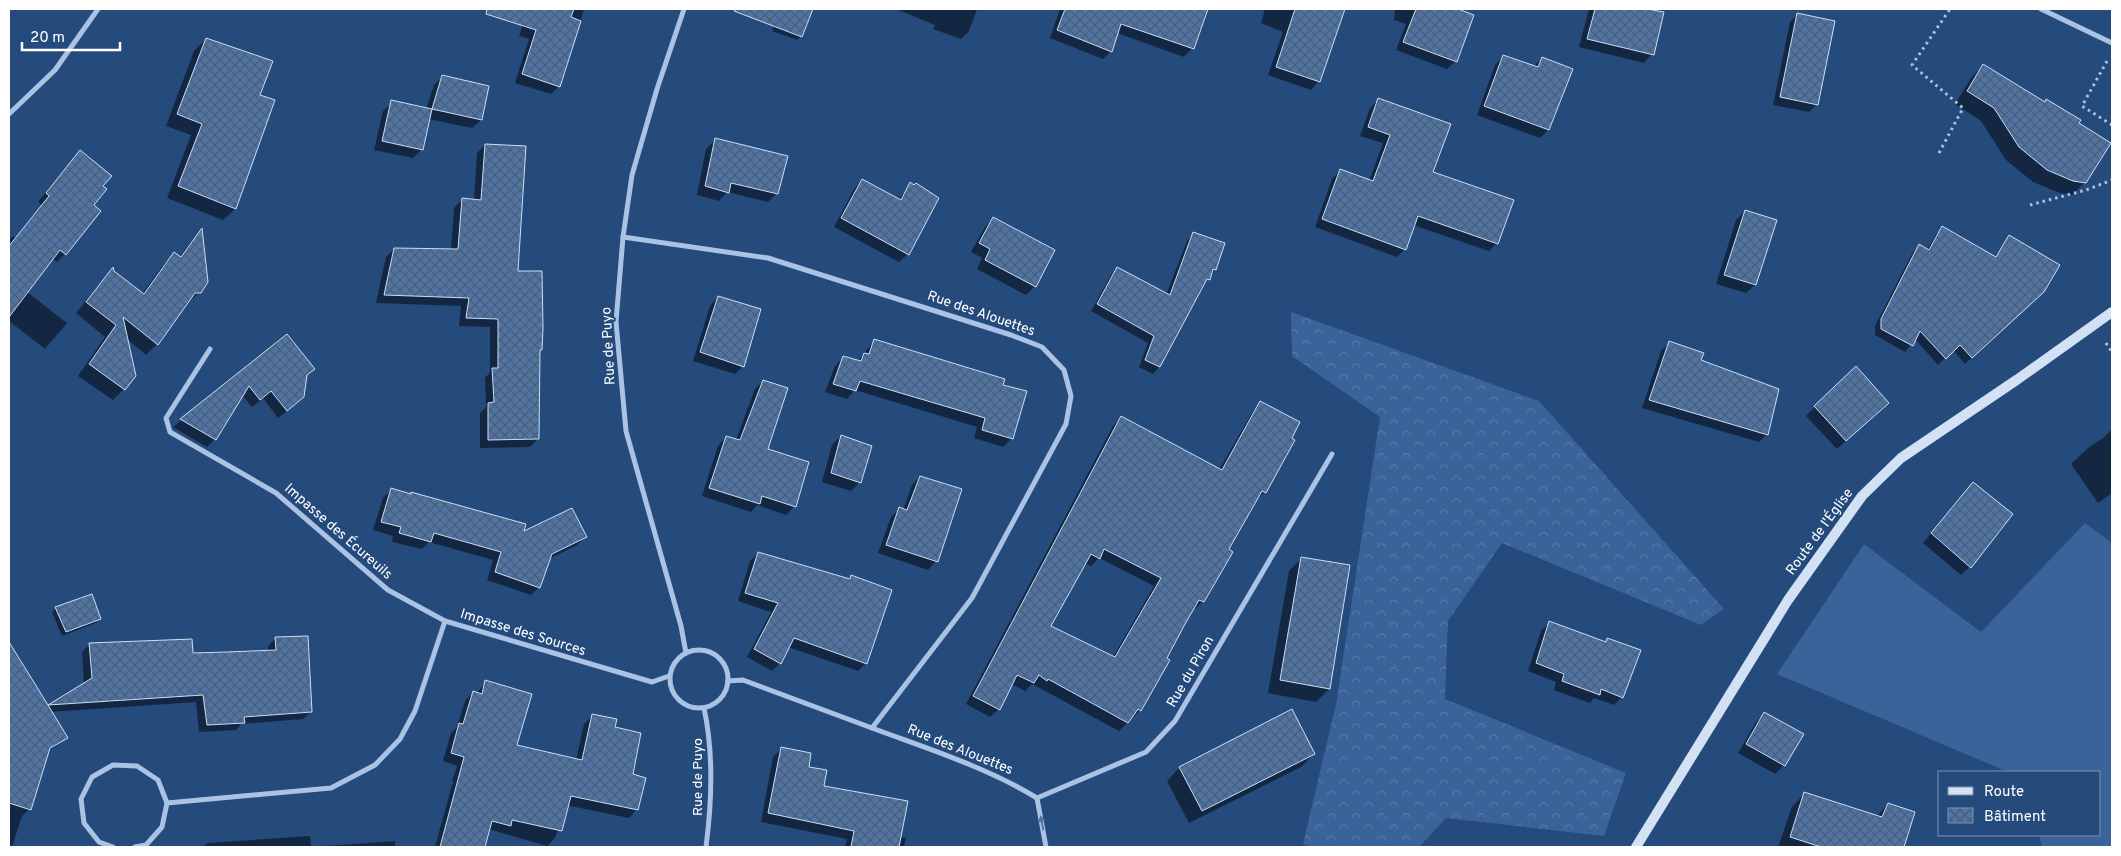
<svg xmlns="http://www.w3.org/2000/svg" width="2121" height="856" font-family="Overpass,sans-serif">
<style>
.grass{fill:#396399}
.forest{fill:url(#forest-crowns)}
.shadow{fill:#0007;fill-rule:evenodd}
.building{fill:url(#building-cross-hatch);stroke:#ccdef4;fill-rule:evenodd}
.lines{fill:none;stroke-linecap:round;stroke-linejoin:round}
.path{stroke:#aac3e5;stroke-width:3;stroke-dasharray:2.5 4;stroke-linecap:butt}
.street{stroke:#aac3e5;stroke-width:5}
.secondary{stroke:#d3e1f4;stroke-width:10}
.oneway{fill:#5474a1}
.labels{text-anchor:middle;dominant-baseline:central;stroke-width:4;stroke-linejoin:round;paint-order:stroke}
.street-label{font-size:14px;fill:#fff;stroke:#254a7c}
</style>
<defs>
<pattern id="forest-crowns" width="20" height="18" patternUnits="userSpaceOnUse" patternTransform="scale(1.25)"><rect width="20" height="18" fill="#396399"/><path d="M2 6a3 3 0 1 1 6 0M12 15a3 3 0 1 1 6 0" fill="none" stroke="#577aa8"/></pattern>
<pattern id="building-cross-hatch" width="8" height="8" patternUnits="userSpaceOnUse" patternTransform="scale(1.25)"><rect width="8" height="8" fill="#4e73a4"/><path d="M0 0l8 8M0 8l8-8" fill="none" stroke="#4d5e74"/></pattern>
</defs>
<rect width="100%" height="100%" fill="#254a7c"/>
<path class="grass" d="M2085,523l27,20v304h-70l-3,-12h61v-63h-92l-231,-98 87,-130 117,88z"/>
<path class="forest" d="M1291,312l248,89 185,208 -23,16 -199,-82 -54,78 -3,78 181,74 -22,63 -158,-18 -27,29h-109l-7,-3 33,-140 44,-287 -88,-61z"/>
<g class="shadow">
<path d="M528,9h56l-25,77 -8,8 -36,-11 14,-44 -10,-3z"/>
<path d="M774,9h37l-10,27 -4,4 -25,-9 4,-12 -5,-2z"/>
<path d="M896,9h81l-8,22 -8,8 -28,-10 2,-4z"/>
<path d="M1060,9h147l-15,39 -8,9 -67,-24 -6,18 -8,8 -53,-21z"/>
<path d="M1265,9l78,1 -24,71 -8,9 -43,-15 15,-43 -22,-9z"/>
<path d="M1395,9h66l-5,52 -9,8 -51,-19 10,-26 -12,-4z"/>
<path d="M1589,9h53l20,4 -10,41 -8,9 -65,-16z"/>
<path d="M1798,14l19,90 -8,8 -36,-7 17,-83z"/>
<path d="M206,39l53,56 15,6 -39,108 -12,11 -56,-22 24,-63 -25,-9 28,-75z"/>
<path d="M1504,56l29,11 9,-9 6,72 -8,8 -63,-23 18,-50z"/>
<path d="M1983,65l94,58 8,59 -13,13 -12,-2 -27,-11 -27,-22 -25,-39 -26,-17 16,-26z"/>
<path d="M443,76l38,44 -9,8 -44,-9 -6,30 -9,9 -39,-8 9,-39 9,-9 34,8 8,-25z"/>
<path d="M1379,99l53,73 65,71 -8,8 -76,-26 -8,24 -8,8 -82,-30 17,-48 8,-8 29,10 14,-38 -23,-7 10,-28z"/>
<path d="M715,140l62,53 -9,9 -41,-10 -8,9 -22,-6 9,-46z"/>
<path d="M485,145l32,127 24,77 -3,3v87l-8,8 -50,1v-35l6,-6 -1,-29 5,-6v-45l-31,-1 2,-20 -85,-3 10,-46 8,-8 57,1 3,-42 8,-8 12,1 3,-48z"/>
<path d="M72,160l21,45 -28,49 -8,8 -5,-4 -25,34 40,31 -22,26 -36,-28v-81l4,-4 2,2 27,-33 -4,-3z"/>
<path d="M862,180l36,20 13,-16 -3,70 -9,8 -65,-35 20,-38z"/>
<path d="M1745,211l10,74 -9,8 -30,-9 20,-64z"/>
<path d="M994,219l60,32 -19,35 -9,9 -49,-26 5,-11 -11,-6 14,-25z"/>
<path d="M1942,228l52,30 15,-21 27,62 -71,65 -12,-14 -15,15 -23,-26 -10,13 -30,-17v-9l38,-74 6,-6 8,4 9,-16z"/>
<path d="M201,230l-1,62 -14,12 -29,40 -11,11 -19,-16 -3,50 -11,11 -35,-24 27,-39 -29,-24 36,-44 30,25 21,-29 11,-11 5,3z"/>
<path d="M1193,234l22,35 -14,18 -42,80 -6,7 -14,-7 9,-24 -57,-32 20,-36 6,-7 49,27 21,-54z"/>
<path d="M718,297l25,69 -8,8 -42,-13 17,-55z"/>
<path d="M287,336l19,40 -3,21 -8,8 -17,13 -15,-20 -11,9 -10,-12 -27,44 -8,8 -34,-20z"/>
<path d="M874,341l128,45 10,52 -9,9 -29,-9 3,-11 -122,-37 -8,9 -22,-7 10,-26 9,-9 14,4z"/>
<path d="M1669,343l31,18 67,73 -8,8 -117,-34 19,-57z"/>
<path d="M763,381l4,69 40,13 -13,44 -8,8 -29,-10 -6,7 -49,-16 16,-50 8,-9 10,3 19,-51z"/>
<path d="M1261,403l4,89 -9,8 -29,49 -24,52 -8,8 -2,-1 -53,102 -21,21 -87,-47 -7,7 -14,-7 -12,25 -9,8 -24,-13 147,-278 8,-8 98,52 34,-59zM1099,558l55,28 -41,71 -63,-31 34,-63 7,3z"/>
<path d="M1815,407l63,5 -41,37 -31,-33z"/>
<path d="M2112,429v64l-14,10 -27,-39 17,-16 15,-10z"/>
<path d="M841,436l29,10 -11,37 -8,8 -29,-9 10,-37z"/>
<path d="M920,477l16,84 -8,9 -50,-17 13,-36 8,-8 4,1 9,-25z"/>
<path d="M391,490l19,5 2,-2 110,41 64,3 -9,8 -28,14 -10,28 -8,8 -44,-15 6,-20 -64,-18 -7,7 -30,-7 1,-6 -20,-6 10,-32z"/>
<path d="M1965,493l5,74 -9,8 -38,-32z"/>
<path d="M758,553l90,26 3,-3 15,87 -8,8 -70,-24 -8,16 -8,8 -25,-14 24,-45 -33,-11 12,-40z"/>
<path d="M1302,558l27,131 -13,13 -48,-9 21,-122z"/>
<path d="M56,608l44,11 -4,4 -34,13 -10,-24z"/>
<path d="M1549,623l55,20 4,-4 14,58 -8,8 -20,-7 -4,5 -36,-13 2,-8 -28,-11 13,-40z"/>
<path d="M275,639l36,73 -8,7 -62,5 -5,6 -37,2 -3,-30 -146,10 16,25 -18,14 -18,58 -8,7 -10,31h-3v-183l8,-7 30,50 37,-23 -2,-32 8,-8 102,10 76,-2v-6z"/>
<path d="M486,682l30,64 60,14 8,-36 8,-8 22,12 18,47 5,34 -8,9 -146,-30 76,40 -4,10 -8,8 -59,-17 -4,18h-49l17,-62 2,-3h-2l5,-16 -14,-5 8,-28 6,-6 8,-26 8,-9 3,2z"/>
<path d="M1765,713l19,52 -9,9 -37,-21 18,-31z"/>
<path d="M781,749l26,19 15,19 78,50 6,1 -2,9h-59l2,-8 -86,-17 12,-65z"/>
<path d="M1314,754l-13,13 -112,56 -22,-42 12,-13z"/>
<path d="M1804,794l72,23 12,-13 26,9 -12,34h-124l14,-40z"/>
<path d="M310,836l1,11 84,-6v6h-192l5,-4z"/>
</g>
<g class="building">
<path d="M487,9h87l-3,8 10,4 -21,66 -38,-13 14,-44 -50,-16z"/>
<path d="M735,9h78l-11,28 -68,-26z"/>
<path d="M1065,9h143l-14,40 -73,-25 -9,28 -55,-22z"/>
<path d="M1295,9h50l-25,73 -44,-15z"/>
<path d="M1416,9h42l16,6 -17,47 -54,-20z"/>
<path d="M1595,9h52l17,3 -10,43 -67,-16z"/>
<path d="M1797,13l38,8 -17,84 -38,-8z"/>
<path d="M206,38l67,23 -13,34 15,5 -39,109 -58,-23 24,-62 -25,-10z"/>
<path d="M1503,55l35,12 4,-10 31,12 -24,61 -65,-24z"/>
<path d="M1983,64l62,38 1,-3 35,21 -2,3 32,20 -25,40 -13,-2 -26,-11 -28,-23 -25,-39 -27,-17z"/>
<path d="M442,75l47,11 -7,34 -50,-11z"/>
<path d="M1378,98l73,26 -18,48 81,28 -16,44 -80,-28 -12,34 -84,-31 18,-50 33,12 17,-46 -22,-8z"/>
<path d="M391,100l41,9 -9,41 -41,-9z"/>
<path d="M715,138l73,18 -10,38 -47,-11 -2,10 -24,-7z"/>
<path d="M485,144l41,2 -8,125h24l1,57 -1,22h-2l-1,89 -51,1v-37l6,-1 -2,-34h6v-49l-32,-1 3,-20 -85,-3 10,-47 64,1 4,-51 19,2z"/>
<path d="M80,150l32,26 -9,10 4,3 -13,16 7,6 -35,44 -6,-5 -51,67v-71l40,-50 -3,-3z"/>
<path d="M862,179l39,21 9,-18 4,3 2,-2 23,15 -30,57 -68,-37z"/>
<path d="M1745,210l32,10 -21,65 -32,-10z"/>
<path d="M993,217l62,33 -19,37 -51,-27 5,-11 -11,-6z"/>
<path d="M1942,226l54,31 13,-22 51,30 -16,27 -72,66 -12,-13 -14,14 -26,-28 -7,15 -32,-17v-10l38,-75 10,6z"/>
<path d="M202,228l6,54 -7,11h-6l-37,52 -35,-28 13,59 -11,14 -36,-26 27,-39 -30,-23 27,-35 1,4 30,23 30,-42 7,5z"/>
<path d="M1193,232l32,11 -9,27 -3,-1 -3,11 -3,-1 -47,88 -15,-7 9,-24 -57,-32 20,-37 53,28z"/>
<path d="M718,296l43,13 -17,58 -44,-15z"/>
<path d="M287,334l28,35 -8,6 -3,22 -17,14 -16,-20 -11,9 -11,-14 -33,54 -36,-21z"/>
<path d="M874,339l131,40 -2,6 24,6 -14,48 -31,-9 3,-12 -125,-37 -4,10 -23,-7 10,-28 18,5 3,-8 5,1z"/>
<path d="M1669,341l35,12 -3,7 78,29 -11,46 -119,-35z"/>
<path d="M1856,366l33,37 -43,38 -32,-35z"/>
<path d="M763,380l25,8 -20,61 41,13 -13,45 -34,-11 -2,8 -51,-16 17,-52 14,4z"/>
<path d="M1260,401l40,21 -8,16 3,2 -29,53 -4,-2 -33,58 4,3 -29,50 -5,-2 -14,24 -18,34 3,2 -29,51 -3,-2 -10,14 -80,-44 -1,2 -8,-6 -5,8 -17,-8 -17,35 -27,-14 148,-280 101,54zM1104,549l57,29 -46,79 -64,-31 40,-72 9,5z"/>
<path d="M841,435l31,11 -11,37 -30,-10z"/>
<path d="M920,476l42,13 -24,73 -52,-17 13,-38 8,3z"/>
<path d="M1973,482l40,32 -42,54 -40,-35z"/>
<path d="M391,488l20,6v-2l115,32 -2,7 48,-23 15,29 -35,17 -12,34 -45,-16 6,-20 -67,-19 -3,9 -32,-9 2,-6 -20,-5z"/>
<path d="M758,552l92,27 1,-4 41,15 -25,74 -73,-26 -13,26 -27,-15 24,-46 -33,-10z"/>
<path d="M1301,557l49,8 -20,124 -50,-9z"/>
<path d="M92,594l9,25 -35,13 -11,-25z"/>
<path d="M1549,621l57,21 1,-4 34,12 -18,48 -22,-9 -1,6 -38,-14 2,-7 -28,-11z"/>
<path d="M308,636l4,76 -68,5 1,6 -38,2 -4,-30 -155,10 20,33 -18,10 -19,62 -22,-7v-161l39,63 44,-27 -3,-35 103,-4 1,14 34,-1 49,-2 -1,-13z"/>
<path d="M485,680l47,14 -15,51 65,15 10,-46 25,5 -2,8 26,6 -8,41 13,4 -8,32 -67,-14 -9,35 -50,-11 -1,6 -19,-5 -7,26h-45l24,-90 -13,-4 8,-30 4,1 10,-33 9,3z"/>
<path d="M1292,709l23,45 -113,57 -23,-44z"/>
<path d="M1764,712l40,22 -19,32 -39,-22z"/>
<path d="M781,747l30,6 -2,14 18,3 -3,16 84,15 -9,46h-48l3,-16 -86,-18z"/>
<path d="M1804,792l78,25 6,-14 27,9 -11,35h-83l-31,-10z"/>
</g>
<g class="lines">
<g class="path">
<path d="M2107,61l-25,45 30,19"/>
<path d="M1939,153l24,-45 -51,-43 38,-56"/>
<path d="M2030,205l56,-15 26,-10"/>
<path d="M2106,343l6,9"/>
</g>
<g class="street">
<path d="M684,9l-27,80 -25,86 -9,62 -7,85 10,109 55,195 5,27"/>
<path d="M2041,9l71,34"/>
<path d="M9,114l46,-44 43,-61"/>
<path d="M623,237l145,21 243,77 31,12 22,23 7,26 -5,28 -94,174 -100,130 -129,-48 -15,1"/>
<path d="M210,349l-44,69 4,14 106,61 112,97 57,31"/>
<circle cx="699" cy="679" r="29"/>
<path d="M704,708c10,46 8,93 2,139"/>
<path d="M872,728c56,21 114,39 165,70"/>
<path d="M1037,798l109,-46 29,-31 157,-267"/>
<path d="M1037,798l9,49"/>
<path d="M167,803l164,-15 44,-23 25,-26 15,-28 30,-90 207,61 17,-6"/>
<path d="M113,847l-14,-5 -15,-19 -3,-24 11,-22 21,-12 24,1 21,14 9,23 -5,24 -16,18 -11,2"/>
</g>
<path class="secondary" d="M1636,847l152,-247 74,-104 39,-38 117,-79 94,-67"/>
</g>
<defs><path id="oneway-solid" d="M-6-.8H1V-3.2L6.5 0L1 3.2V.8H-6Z" transform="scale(1.25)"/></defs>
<use class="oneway" href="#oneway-solid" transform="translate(1042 823) rotate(-100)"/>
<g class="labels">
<g class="street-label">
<text transform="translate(981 314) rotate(19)">Rue des Alouettes</text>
<text transform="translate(609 346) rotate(-93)">Rue de Puyo</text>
<text transform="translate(338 532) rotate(41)">Impasse des Écureuils</text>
<text transform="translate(1820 532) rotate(-54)">Route de l'Église</text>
<text transform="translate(523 633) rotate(17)">Impasse des Sources</text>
<text transform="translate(1191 672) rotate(-60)">Rue du Piron</text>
<text transform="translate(960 750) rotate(22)">Rue des Alouettes</text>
<text transform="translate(698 777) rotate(-90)">Rue de Puyo</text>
</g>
</g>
<rect width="2121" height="856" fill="none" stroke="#ffffff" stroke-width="20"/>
<rect x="1938" y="771" width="162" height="65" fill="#254a7c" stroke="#7c92b0"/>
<rect x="1948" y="787" width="25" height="8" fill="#d3e1f4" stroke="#7c92b0"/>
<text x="1984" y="796" font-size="15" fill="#ffffff">Route</text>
<rect x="1948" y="808" width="25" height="15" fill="url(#building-cross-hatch)" stroke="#7c92b0"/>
<text x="1984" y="821" font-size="15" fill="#ffffff">Bâtiment</text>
<path d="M22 42v8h98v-8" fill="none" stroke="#ffffff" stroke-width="2.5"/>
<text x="30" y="42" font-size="15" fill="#ffffff" stroke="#254a7c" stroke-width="4" paint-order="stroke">20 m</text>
</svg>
